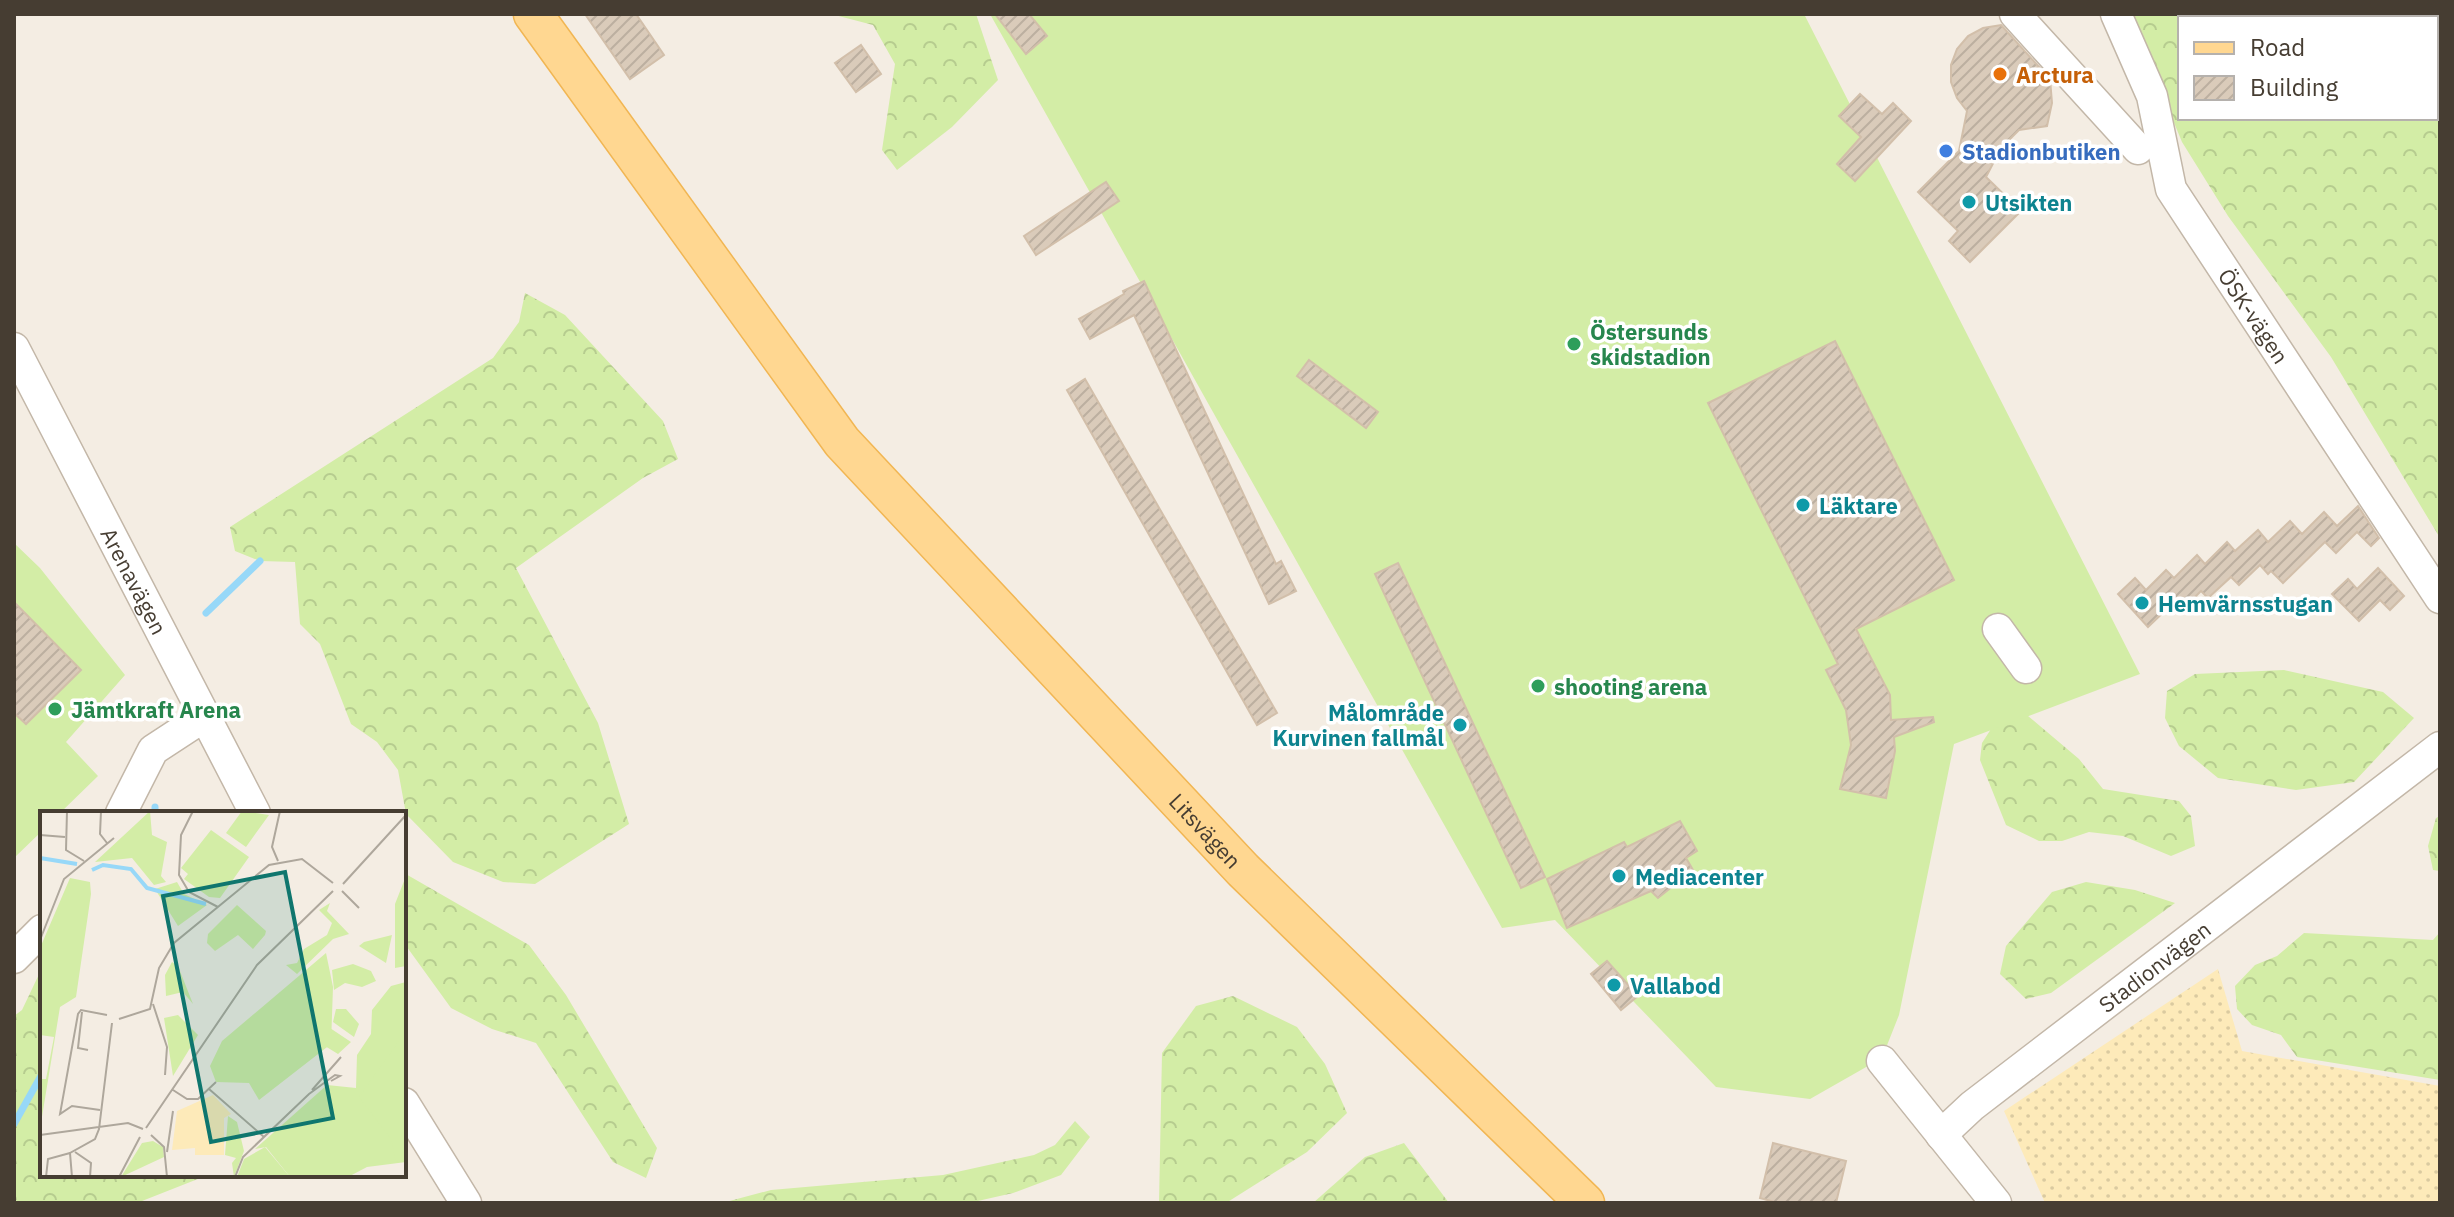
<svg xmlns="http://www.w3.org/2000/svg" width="2454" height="1217" font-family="'IBM Plex Sans',sans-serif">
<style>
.forest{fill:url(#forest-crowns);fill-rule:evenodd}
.sand{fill:url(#sand-dots)}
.pitch{fill:#d3eda6}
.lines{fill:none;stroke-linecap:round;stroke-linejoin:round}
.stream{stroke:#97d8f8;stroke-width:7}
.building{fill:url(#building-hatch);stroke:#d2bfaa;stroke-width:2}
.minor-casing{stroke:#c3b7a8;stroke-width:33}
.major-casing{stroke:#f1b653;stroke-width:41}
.minor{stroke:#fff;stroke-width:30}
.major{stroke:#ffd791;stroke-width:38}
.food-dot{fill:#e8710a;stroke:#fff;stroke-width:3}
.shop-dot{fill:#3f7fe0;stroke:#fff;stroke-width:3}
.culture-dot{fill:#0f9aa8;stroke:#fff;stroke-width:3}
.leisure-dot{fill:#2e9e5b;stroke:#fff;stroke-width:3}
.labels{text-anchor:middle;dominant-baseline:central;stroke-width:7;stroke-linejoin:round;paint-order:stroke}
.food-label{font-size:22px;font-weight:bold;fill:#c56008;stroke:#fff;text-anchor:start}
.shop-label{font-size:22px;font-weight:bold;fill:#366cbe;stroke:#fff;text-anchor:start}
.culture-label{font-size:22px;font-weight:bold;fill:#0d838f;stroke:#fff;text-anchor:start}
.street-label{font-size:22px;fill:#463d32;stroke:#fff}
.leisure-label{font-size:22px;font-weight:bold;fill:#27864d;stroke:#fff;text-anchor:start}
.inset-river{fill:none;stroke:#97d8f8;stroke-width:4}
.inset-road{fill:none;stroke:#aea79c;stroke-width:2}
.view{fill:#0f766e;fill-opacity:0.15;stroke:#0f766e;stroke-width:4}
.inset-edge{fill:none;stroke:#463d32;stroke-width:4}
</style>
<defs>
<pattern id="forest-crowns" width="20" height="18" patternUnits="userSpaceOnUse" patternTransform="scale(2)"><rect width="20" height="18" fill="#d3eda6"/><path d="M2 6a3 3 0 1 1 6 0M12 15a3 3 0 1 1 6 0" fill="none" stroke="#b6cc8f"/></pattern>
<pattern id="sand-dots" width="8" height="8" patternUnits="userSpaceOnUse" patternTransform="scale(2)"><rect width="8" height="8" fill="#fdeab9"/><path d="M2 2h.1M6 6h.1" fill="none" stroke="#dacaa0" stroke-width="1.8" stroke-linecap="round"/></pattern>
<pattern id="building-hatch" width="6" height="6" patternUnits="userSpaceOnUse" patternTransform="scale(2)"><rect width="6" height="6" fill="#dacbba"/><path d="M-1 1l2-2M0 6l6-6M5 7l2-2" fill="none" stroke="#bcafa0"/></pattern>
</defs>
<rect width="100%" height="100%" fill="#f4ede3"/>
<g class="forest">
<path d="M831,14h145l22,66 -46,47 -55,43 -15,-20 13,-86 -22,-39z"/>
<path d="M2129,14h311v524l-109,-181 -103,-141 -46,-74zM2180,18h256v100h-256z"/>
<path d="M525,293l40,22 98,106 15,38 -35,19 -127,90 82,155 31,101 -94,60 -32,-2 -50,-20 -47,-48 -8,-44 -21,-28 -26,-18 -31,-80 -20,-20 -5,-62 -35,-1 -25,-10 -5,-24 263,-169 26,-36z"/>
<path d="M2284,670l99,22 31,26 -60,64 -58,8 -78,-12 -39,-32 -14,-28 2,-27 28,-17z"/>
<path d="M2021,710l58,49 24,30 76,12 12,15 4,30 -24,10 -48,-20 -34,-4 -27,9h-23l-33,-16 -26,-65 2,-17 16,-25z"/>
<path d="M2440,816v55l-7,-1 -5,-24 8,-28z"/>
<path d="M404,873l125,72 37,50 91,153 -11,30 -33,-16 -77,-119 -44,-14 -41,-21 -47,-65z"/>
<path d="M2086,882l49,8 40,13 -124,90 -25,6 -26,-25 6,-28 46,-54z"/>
<path d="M2440,932v148l-143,-23 -16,-22 -29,-10 -15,-16 -2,-23 20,-21 22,-9 27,-23 129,7z"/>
<path d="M42,968v207h166l-71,28h-123v-187l8,-6z"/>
<path d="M1233,996l64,31 28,37 22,49 -40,39 -81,51h-67l3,-150 34,-47z"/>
<path d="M1075,1121l15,16 -29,38 -48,18 -44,10h-247l49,-13 172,-15 91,-20 21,-10z"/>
<path d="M1404,1143l45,60h-136l52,-46z"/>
</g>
<path class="sand" d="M2218,969l24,82 198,35v117h-395l-41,-92z"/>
<g class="pitch">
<path d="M990,14h814l336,660 -186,70 -55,271 -17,43 -72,41 -94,-12 -161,-167 -53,8z"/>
<path d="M14,543l26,25 85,107 -59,67 32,34 -38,37h-18v18l-28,27z"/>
</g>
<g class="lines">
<g class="stream">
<path d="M206,613l54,-52"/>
<path d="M155,813v-6"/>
<path d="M14,1124l28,-50"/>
</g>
</g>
<g class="building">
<path d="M585,14h51l28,41 -34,24z"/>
<path d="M995,14h34l18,22 -21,18z"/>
<path d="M2001,25l49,54 2,24 -5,23 -28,4 -18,18 -15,29 35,34 -51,51 -21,-21 9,-10 -40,-39 41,-41 8,-40 -10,-13 -6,-16v-17l6,-16 11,-13 15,-8z"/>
<path d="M861,45l20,29 -25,18 -21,-29z"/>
<path d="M1860,94l22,20 11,-11 18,18 -56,60 -18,-17 24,-27 -22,-21z"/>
<path d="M1106,182l13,19 -83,54 -12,-19z"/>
<path d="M1144,281l132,283 5,-3 15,30 -27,13 -135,-289 -44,24 -11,-20 45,-25 -1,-3z"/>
<path d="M1835,341l119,239 -98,49 34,66 1,25 42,-3 1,5 -40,15 1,14 -9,47 -46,-9 11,-44 -5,-35 -20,-40 12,-6 -130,-261z"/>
<path d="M1309,360l69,52 -12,16 -69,-52z"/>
<path d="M1085,379l192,334 -20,12 -190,-335z"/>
<path d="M2358,506l21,32 -8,8 -14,-14 -21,21 -11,-11 -42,41 -12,-12 -3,3 -8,-9 -21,20 -8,-8 -23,21 -7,-7 -22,22 -8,-8 -23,22 -30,-33 17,-16 11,12 20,-20 8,8 23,-23 8,9 22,-22 8,9 23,-21 10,12 22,-21 12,13 22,-22 13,14z"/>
<path d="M1398,563l147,314 -24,11 -146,-314z"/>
<path d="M2378,568l26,28 -14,14 -10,-10 -21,21 -27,-27 16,-15 9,10z"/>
<path d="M14,602l67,68 -55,54 -12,-11z"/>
<path d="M1680,821l17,30 -11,7 7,12 -35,28 -7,-7 -84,37 -20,-49 77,-37 3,5z"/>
<path d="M1607,961l31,35 -17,14 -30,-36z"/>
<path d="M1773,1143l73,18 -10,42h-58l-18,-5z"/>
</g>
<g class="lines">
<g class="minor-casing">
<g id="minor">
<path d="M2015,14l123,135"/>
<path id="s1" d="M2116,14l36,82 19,93 269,409"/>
<path id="s2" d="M14,348l241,465"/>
<path d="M1998,629l28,39"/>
<path d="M121,813l32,-63 52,-34"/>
<path d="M14,958l28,-28"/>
<path d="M1882,1061l114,142"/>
<path d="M404,1103l62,100"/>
<path id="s3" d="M1941,1135l31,-29 468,-359"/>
</g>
</g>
<g class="major-casing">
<g id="major">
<path id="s4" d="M533,14l309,428 401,428 342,333"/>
</g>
</g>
<use href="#minor" class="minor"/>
<use href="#major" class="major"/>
</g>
<circle class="food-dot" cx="2000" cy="74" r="8"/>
<circle class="shop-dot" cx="1946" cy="151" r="8"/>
<g class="culture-dot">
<circle cx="1969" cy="202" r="8"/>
<circle cx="1803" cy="505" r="8"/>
<circle cx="2142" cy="603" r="8"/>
<circle cx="1460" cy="725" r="8"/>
<circle cx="1619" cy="876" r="8"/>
<circle cx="1614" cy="985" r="8"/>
</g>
<g class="leisure-dot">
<circle cx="1574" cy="344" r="8"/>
<circle cx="1538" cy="686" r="8"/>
<circle cx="55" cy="709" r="8"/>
</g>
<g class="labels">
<g class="food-label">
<text x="2016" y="74">Arctura</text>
</g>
<g class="shop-label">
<text x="1962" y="151">Stadionbutiken</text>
</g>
<g class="culture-label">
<text x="1985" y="202">Utsikten</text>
<text x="1819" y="505">Läktare</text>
<text x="2158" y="603">Hemvärnsstugan</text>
<text x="1444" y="712" text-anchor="end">Målområde<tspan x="1444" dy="25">Kurvinen fallmål</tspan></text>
<text x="1635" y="876">Mediacenter</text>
<text x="1630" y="985">Vallabod</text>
</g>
<g class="street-label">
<text stroke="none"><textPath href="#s1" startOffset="336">ÖSK-vägen</textPath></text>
<text stroke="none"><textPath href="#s2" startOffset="262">Arenavägen</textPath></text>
<text stroke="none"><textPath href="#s4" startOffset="1060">Litsvägen</textPath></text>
<text stroke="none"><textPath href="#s3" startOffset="272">Stadionvägen</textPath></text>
</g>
<g class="leisure-label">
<text x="1590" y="331">Östersunds<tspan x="1590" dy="25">skidstadion</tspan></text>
<text x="1554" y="686">shooting arena</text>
<text x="71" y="709">Jämtkraft Arena</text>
</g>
</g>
<g transform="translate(40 811)">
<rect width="366" height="366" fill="#f4ede3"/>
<path d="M225,336l25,30h-53l7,-18z" fill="#d3eda6"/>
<path d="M110,0l2,24 15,7 -6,34 5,6 -12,3 -22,-27 -37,4zM30,67l20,4 1,12 -15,103 -16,10 -20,122v-50h6l8,-42 -14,-2v-87zM137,71l7,12 23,11 -29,21 -23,-37zM290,92l-3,8 22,23 -16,5 -36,35 -11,-9 11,-2 7,-14 23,-14 5,-12 -13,-13zM197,94l29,26 -1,4 -12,14 -15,-14 -23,16 -8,-8 1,-9zM352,124l-6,28 -27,-17 5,-4zM132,151l6,4 15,38 -10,-12 -17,4 -1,-21zM313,153l18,7 5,10 -14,6 -17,-4 -11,7 -2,-20zM366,171v180l-39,5 -19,10h-58l-24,-30 -11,2 72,-64 29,3 1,-33 14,-21 1,-24 19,-24zM296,198h10l13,15 -5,13 -21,-15zM138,204l20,20 -25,41 -9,-58zM290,217l21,14 -13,12 -18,-11zM188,305l9,6 7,29 -10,26 -2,-14 4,-5 -11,-3z" fill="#d3eda6"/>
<path d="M173,284l18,19 -7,4v37h-29v-7l-23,2 5,-39z" fill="#fdeab9"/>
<path d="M366,65v90l-11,2v-64zM366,220v129l-10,2 -5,-23 -32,-42zM113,330l10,6 1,10 -43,20 21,-34z" fill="#d3eda6"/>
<path d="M202,0l27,4 -23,32 -20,-14zM171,19l38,27 -29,41 -11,-1 -25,-18 4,-5 -7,-6zM286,142l7,34 -2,57 -72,56 -10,-17 -33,-1 -6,-16 12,-25z" fill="#d3eda6"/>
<path class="inset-river" d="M0,47l37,6M52,59l11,-5 28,4 16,19 59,16"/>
<path class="inset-road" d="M27,0l-1,39 18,11M61,0l-1,23 7,9M153,0l-12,24 -2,40 10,17 29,15M0,24l25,2M238,50l-6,-14 8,-36M303,73l63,-69M302,80l17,17M0,129l24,-61 50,-41M113,193l14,43 -2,28M42,201l-4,36 10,2M79,208l31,-10 9,-41 15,-25 95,-78 33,-6 31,24M169,278l55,48M133,279l14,9h11l18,-17M272,279l29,-33M60,299l-28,-4 -12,8 18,-100 3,-4 26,5M106,317l111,-163 76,-74M0,324l88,-12 15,6M111,324l13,12 3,30M35,341l16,11 -1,14M127,341l6,-41M6,366l2,-18 22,-6M32,366l-2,-24 25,-14 4,-10 13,-106M79,366l21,-40M195,366l8,-20 66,-63 26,-19 5,1 -9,5"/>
<path class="view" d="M245,61l48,246 -122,24 -48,-246z"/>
<rect width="366" height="366" class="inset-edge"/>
</g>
<rect width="2454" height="1217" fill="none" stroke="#463d32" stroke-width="32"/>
<rect x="2178" y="16" width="260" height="104" fill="#ffffff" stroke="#b5b1ad" stroke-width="2"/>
<rect x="2194" y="42" width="40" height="12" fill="#ffd791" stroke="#b5b1ad" stroke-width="2"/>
<text x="2250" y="56" font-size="24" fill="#463d32">Road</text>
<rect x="2194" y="76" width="40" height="24" fill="url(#building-hatch)" stroke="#b5b1ad" stroke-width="2"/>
<text x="2250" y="96" font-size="24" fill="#463d32">Building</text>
</svg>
